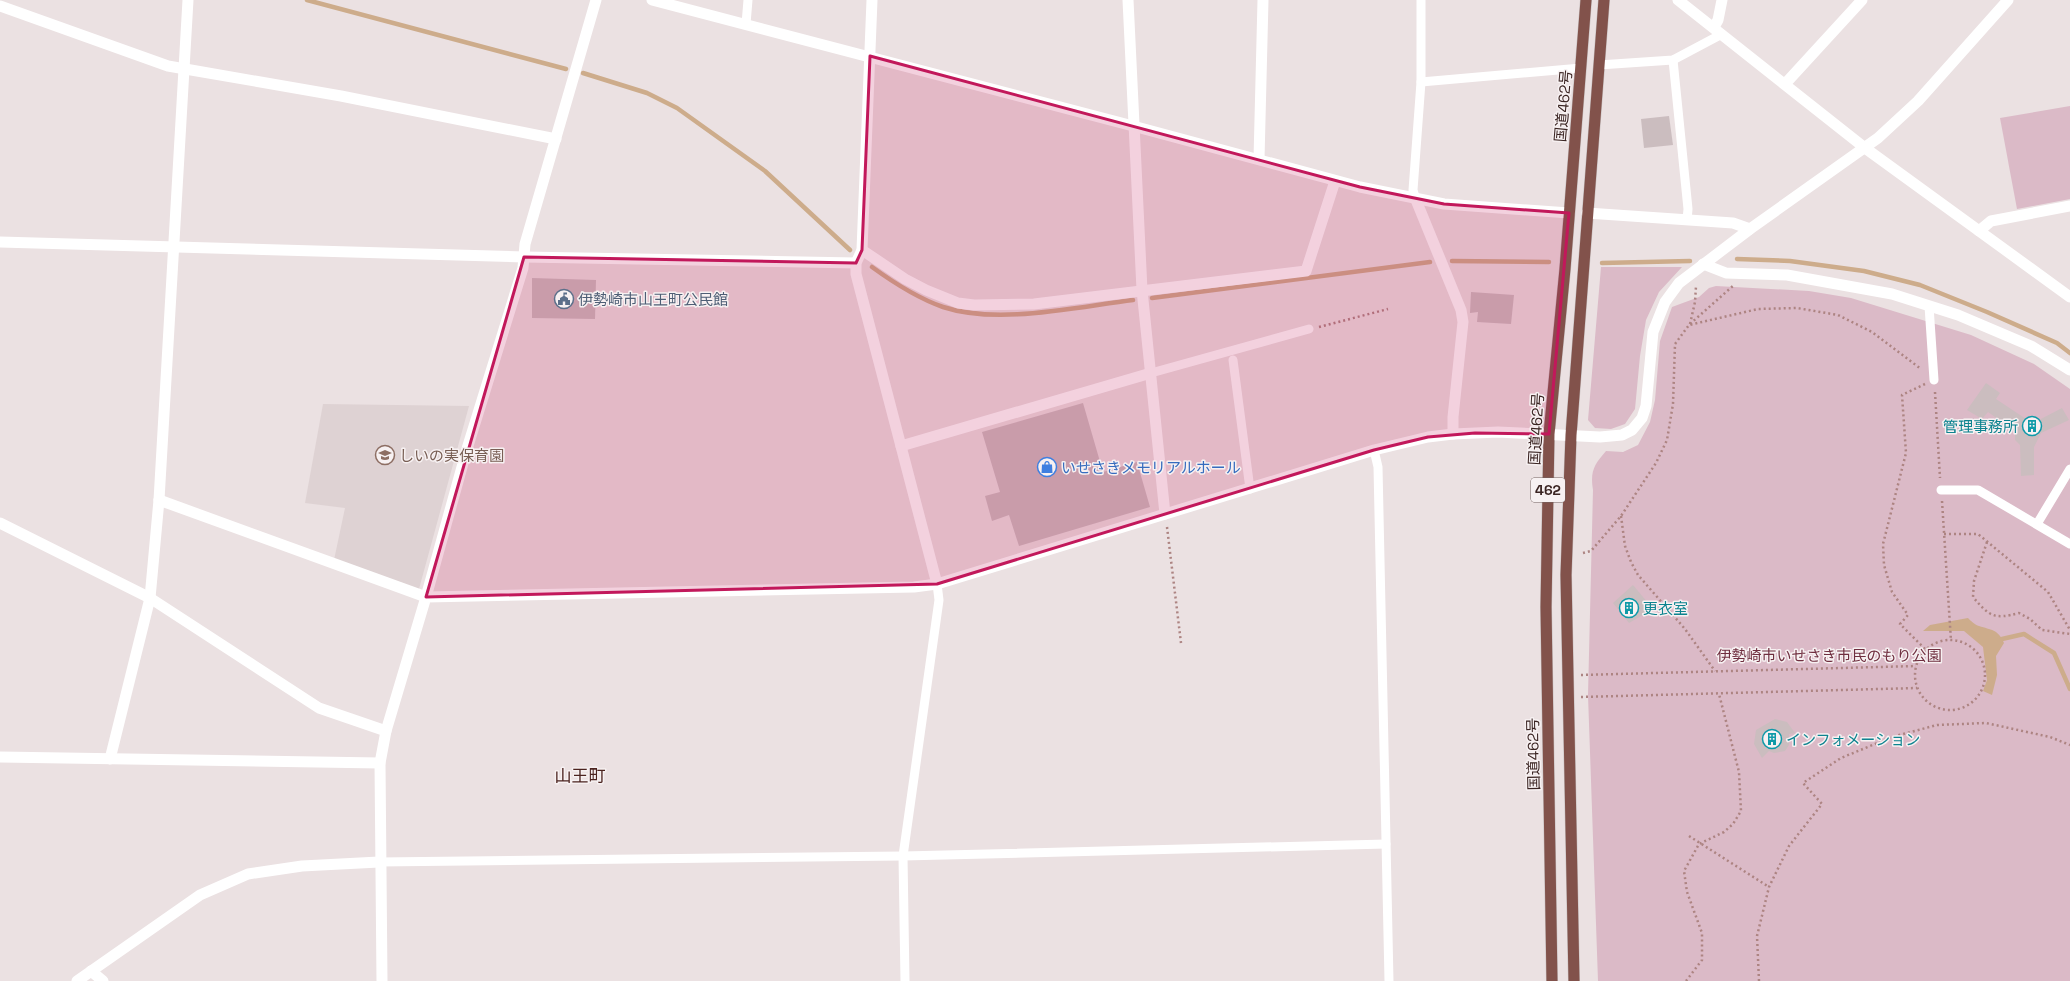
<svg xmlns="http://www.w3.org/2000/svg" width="2070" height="981" font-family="'Space Grotesk','Noto Sans JP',sans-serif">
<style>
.built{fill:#ded2d3}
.green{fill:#dbbac7}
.water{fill:#cdac8b}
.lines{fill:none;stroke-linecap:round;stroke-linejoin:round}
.stream{stroke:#cdac8b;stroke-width:4.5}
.building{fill:#cbbdbf}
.trunk-casing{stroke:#c4bdbd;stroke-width:12}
.path{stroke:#ad8482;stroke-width:2.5;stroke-dasharray:2 3;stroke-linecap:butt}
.service{stroke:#fff;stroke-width:9}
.minor{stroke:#fff;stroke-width:11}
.tertiary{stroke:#fff;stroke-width:11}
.trunk{stroke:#82524b;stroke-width:11}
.marked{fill:#c2185b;fill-opacity:0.2;stroke:#c2185b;stroke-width:3;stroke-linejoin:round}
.labels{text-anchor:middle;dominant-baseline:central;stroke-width:3;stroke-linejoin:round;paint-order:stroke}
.shield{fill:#f7f1f2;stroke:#736260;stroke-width:1}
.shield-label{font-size:14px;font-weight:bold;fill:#3a2422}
.street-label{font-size:15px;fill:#3a2422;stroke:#f7f1f2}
.service-label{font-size:15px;fill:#4e5e75;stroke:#f7f1f2;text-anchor:start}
.culture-label{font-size:15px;fill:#0d838f;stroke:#f7f1f2;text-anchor:start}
.education-label{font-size:15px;fill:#785e54;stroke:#f7f1f2;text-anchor:start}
.shop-label{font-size:15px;fill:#366cbe;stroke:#f7f1f2;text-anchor:start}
.park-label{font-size:15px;fill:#6f2e3f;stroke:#f7f1f2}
.quarter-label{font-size:17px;fill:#4b231f;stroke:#f7f1f2}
</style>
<rect width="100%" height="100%" fill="#ebe1e2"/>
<path class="built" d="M323,404l146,2 -50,183 -85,-29 11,-52 -40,-5z"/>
<g class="green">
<path d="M2070,106v93l-53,10 -17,-91z"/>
<path d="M1601,267h81l-23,25 -13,28 -6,36 -5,53 -10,15 -14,5 -16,-1 -7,-8z"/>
<path d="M1716,286l93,5 42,7 120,37 63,29 36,25v592h-472l-10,-286 5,-205c-3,-19 1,-25 13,-39l17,1 15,-7 12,-23 5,-22 5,-59 12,-34 27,-10 10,-9z"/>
</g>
<path class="water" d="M1968,618c3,3 7,7 11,8 12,4 19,3 25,17l-8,13 1,19 -5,20 -9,-4 4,-11 -4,-33 -19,-16h-41l7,-6z"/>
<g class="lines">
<g class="stream">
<path d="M307,0l259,69"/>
<path d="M583,73l64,20 30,15 88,63 85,79"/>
<path d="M1737,259l53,2 74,10 56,14 67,27 70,31 13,10"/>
<path d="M1452,261l97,1"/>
<path d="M1602,263l88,-2"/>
<path d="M872,267c22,16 45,31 71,40 55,18 133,0 190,-7"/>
<path d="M1152,298l278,-36"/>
<path d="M2002,639l22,-5 30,19 16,36"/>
</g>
</g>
<g class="building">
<path d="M1669,116l4,29 -29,3 -3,-29z"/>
<path d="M532,278l64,2 -1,39 -63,-1z"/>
<path d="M1471,292l43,3 -3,29 -34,-2 1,-10 -8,1z"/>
<path d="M1986,383l14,10 -4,6 33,22h8l25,-13 7,12 -28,13 -7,14v28l-13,1 -1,-31 -5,-5v-9l-27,-19 -6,7 -15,-9z"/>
<path d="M1083,403l20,69 34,-10 13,45 -131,39 -10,-31 -17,6 -7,-25 15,-4 -18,-60z"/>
<path d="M1633,585l20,24 -24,14 -16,-20z"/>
<path d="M1775,719l12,3 8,11 -6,1v11l-4,6 -11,2 -5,-2 -7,7 -8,-14 2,-14z"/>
</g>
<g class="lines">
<g class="trunk-casing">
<g id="trunk">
<path d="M1552,981l-6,-374 3,-173 16,-165 21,-269"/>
<path d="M1574,981l-8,-406 5,-140 33,-435"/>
</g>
</g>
<g class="path">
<path d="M1690,324l44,-39"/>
<path d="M1690,324l5,-22 1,-16"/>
<path d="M1319,327l69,-18"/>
<path d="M1925,384l-23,11 4,58 -23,91 1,21 8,27 16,23 -8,9 26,26"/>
<path d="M1935,392l5,86"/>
<path d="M1942,501l9,140"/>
<path d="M1621,516l4,30 6,16 7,13 47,54 30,42"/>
<path d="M1167,527l14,116"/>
<path d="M1944,534h34l70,58 22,38"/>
<path d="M1987,542l-13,39 -1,16c16,19 21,23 46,16l11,6 12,11 28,4"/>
<path d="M1583,553l8,-2 30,-35 35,-53 11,-23 6,-36 2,-60 14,-19 69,-16 39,-1 41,7 34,17 49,37"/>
<circle cx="1950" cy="675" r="35"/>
<path d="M1581,675l335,-9"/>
<path d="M1581,697l336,-9"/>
<path d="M1689,836l80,51"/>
<path d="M1686,981l16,-21v-27l-15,-41 -3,-21 15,-27 25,-12 9,-8 8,-13 -2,-39 -20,-78"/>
<path d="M1759,981l-2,-45 12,-49 20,-41 33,-42 -19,-21 38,-25 51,-21 45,-12 49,-2 64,14 20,8"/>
</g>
<g class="service">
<path d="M746,24l2,-24"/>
<path d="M1673,60l15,149 -1,11"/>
<path d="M1599,65l74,-5 49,-26"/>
<path d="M1421,82l160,-14"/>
<path d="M1416,200l-3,-10 8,-108v-82"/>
<path d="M1929,306l5,74"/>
<path d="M1233,360l17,129"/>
<path d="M1151,373l158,-44"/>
<path d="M1374,450l4,17 11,514"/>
<path d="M1941,490h37l92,54"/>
<path d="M2037,524l33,-55"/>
<path d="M379,862l524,-6 483,-12"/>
<path d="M905,981l-2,-125 36,-256 -2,-16"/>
</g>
<g class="minor">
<path d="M652,0l481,126 227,61 84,17 125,9"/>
<path d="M872,0l-10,250 -6,13v11l81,310"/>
<path d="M1128,0l14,290 23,224"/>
<path d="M0,6l168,60 173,30 215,43"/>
<path d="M1714,27l4,-7 4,-20"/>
<path d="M1785,84l77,-84"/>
<path d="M1865,148l205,149"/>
<path d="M1259,159l4,-159"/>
<path d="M1416,200l45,110 2,12 -10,95v17"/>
<path d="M1587,213l146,10 17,6"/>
<path d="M1979,231l12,-10 79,-15"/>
<path d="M0,242l524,15 332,6"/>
<path d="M862,250l43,29 21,11 32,13 16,2 60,-1 272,-33 29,-90"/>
<path d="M1703,264l23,9 61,2 105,19 66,21 73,31 39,24"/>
<path d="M901,446l250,-73"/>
<path d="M159,500l267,97 41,-148 56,-181 2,-24 71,-244"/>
<path d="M0,757l380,6"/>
<path d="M110,759l40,-161 9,-98 29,-500"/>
<path d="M91,971l12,10"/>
</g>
<g class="tertiary">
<path d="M1678,0l187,148"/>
<path d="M0,523l150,75 169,110 67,23"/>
<path d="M77,981l123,-86 48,-21 54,-8 77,-4"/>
<path d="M382,981l-2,-218 6,-32 40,-134 488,-10 23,-3 437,-134 54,-13 25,-3 45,-2 102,5 22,-2 10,-5 10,-12 4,-12 7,-74 12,-30 14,-19 71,-54 128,-91 40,-37 90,-101"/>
</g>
<use href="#trunk" class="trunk"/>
</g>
<path class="marked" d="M870,56l490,131 84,17 125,9 -20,221 -74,-1 -47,4 -54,13 -437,134 -511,13 98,-340 332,6 6,-13z"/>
<defs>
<g id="civic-ring" transform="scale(1)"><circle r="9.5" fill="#f7f1f2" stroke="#5c6f8a" stroke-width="1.5"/><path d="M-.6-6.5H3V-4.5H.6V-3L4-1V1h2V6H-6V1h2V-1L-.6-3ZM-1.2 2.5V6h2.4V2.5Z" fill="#5c6f8a"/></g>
<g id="building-ring" transform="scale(1)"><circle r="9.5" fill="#f7f1f2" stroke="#0f9aa8" stroke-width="1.5"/><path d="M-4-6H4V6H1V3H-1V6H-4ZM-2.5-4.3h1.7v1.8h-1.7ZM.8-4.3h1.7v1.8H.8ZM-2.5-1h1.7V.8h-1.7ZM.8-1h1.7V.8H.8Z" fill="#0f9aa8"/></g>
<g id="school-ring" transform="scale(1)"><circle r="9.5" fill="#f7f1f2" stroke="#8d6e63" stroke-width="1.5"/><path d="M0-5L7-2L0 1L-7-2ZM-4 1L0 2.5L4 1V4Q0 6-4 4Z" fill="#8d6e63"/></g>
<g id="shop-ring" transform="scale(1)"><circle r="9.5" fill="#f7f1f2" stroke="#3f7fe0" stroke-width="1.5"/><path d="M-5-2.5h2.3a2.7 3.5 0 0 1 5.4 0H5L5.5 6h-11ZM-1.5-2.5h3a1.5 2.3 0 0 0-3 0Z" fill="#3f7fe0"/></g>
</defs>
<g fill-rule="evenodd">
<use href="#civic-ring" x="564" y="299"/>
<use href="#building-ring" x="2032" y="426"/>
<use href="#school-ring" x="385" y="455"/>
<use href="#shop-ring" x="1047" y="467"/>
<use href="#building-ring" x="1629" y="608"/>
<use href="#building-ring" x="1772" y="739"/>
</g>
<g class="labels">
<rect class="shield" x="1531" y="478" width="34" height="24" rx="3"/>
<g class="shield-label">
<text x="1548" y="490">462</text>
</g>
<g class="street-label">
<text transform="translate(1563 106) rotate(-85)">国道462号</text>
<text transform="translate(1536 429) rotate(-87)">国道462号</text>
<text transform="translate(1533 754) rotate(-91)">国道462号</text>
</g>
<g class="service-label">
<text x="578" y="299">伊勢崎市山王町公民館</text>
</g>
<g class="culture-label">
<text x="2018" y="426" text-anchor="end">管理事務所</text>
<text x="1643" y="608">更衣室</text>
<text x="1786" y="739">インフォメーション</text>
</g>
<g class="education-label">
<text x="399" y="455">しいの実保育園</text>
</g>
<g class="shop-label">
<text x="1061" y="467">いせさきメモリアルホール</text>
</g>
<g class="park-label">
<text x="1829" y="655">伊勢崎市いせさき市民のもり公園</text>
</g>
<g class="quarter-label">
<text x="580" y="776">山王町</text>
</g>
</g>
</svg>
